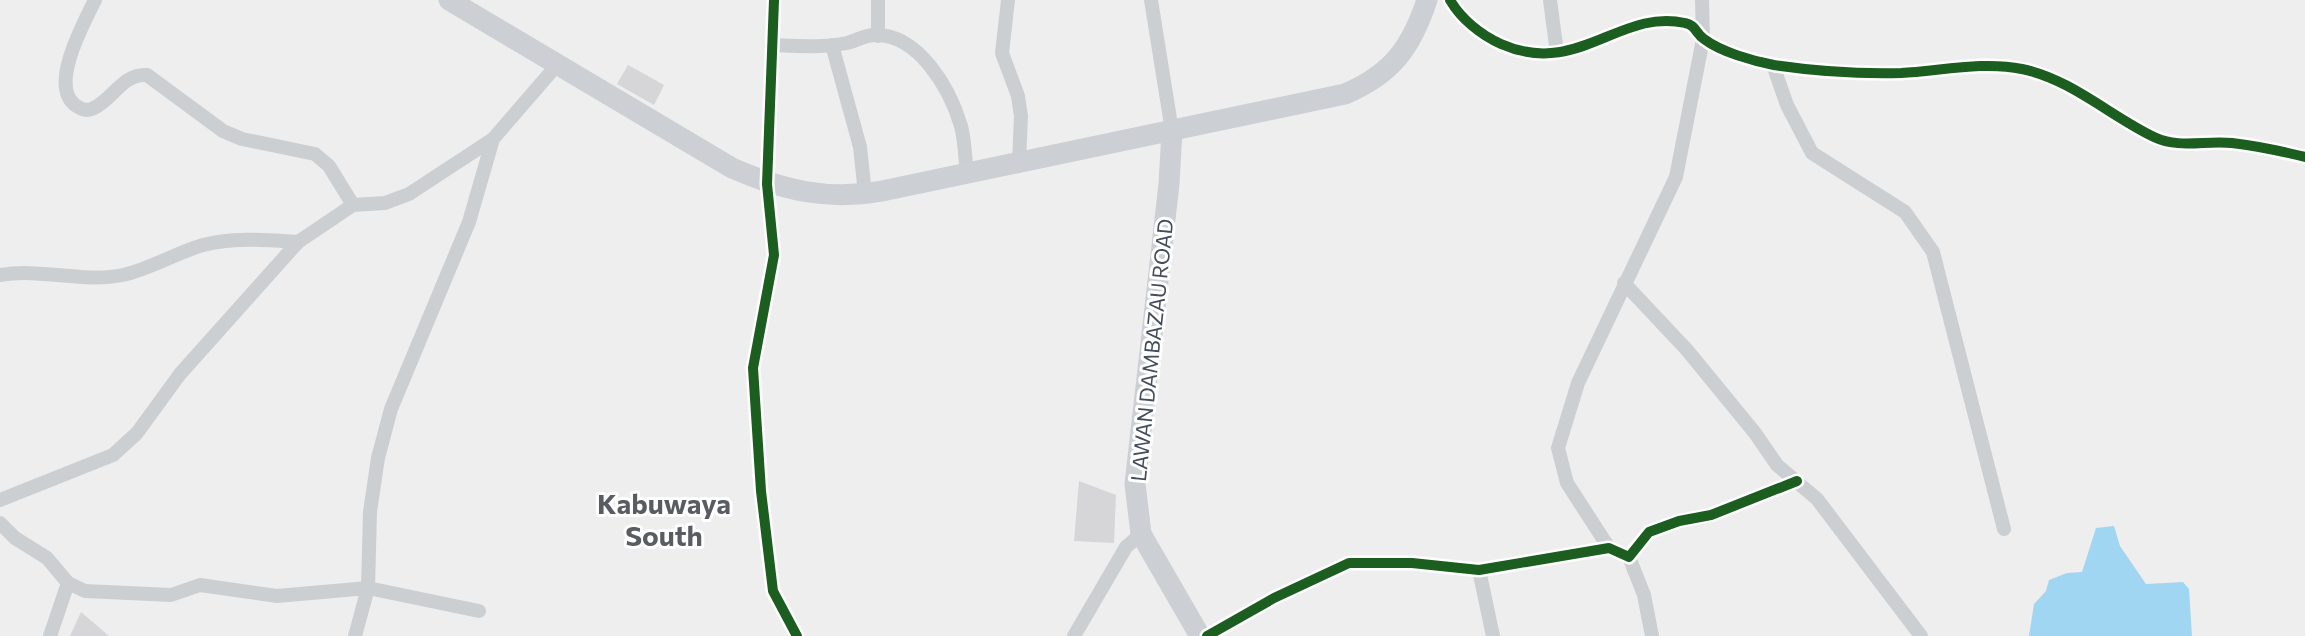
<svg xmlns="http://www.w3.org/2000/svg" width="2305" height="636" font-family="Commissioner,sans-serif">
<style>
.water{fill:#a1d6f2}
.building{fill:#d6d6d8}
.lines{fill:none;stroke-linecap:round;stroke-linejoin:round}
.street{stroke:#cccfd2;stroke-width:14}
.secondary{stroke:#cccfd3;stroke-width:21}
.cycleway-casing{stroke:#fff;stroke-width:15}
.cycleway{stroke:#1b5e20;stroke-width:10}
.labels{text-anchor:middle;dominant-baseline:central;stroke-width:6;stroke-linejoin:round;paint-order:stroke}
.street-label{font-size:21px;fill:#444d5c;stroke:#fff}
.district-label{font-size:28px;font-weight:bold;fill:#595c63;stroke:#fff}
</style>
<rect width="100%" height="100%" fill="#efeeee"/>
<path class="water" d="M2114,526l6,20 26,38 37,-2 6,7 3,47h-163l5,-32 12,-13 3,-11 18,-7 15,-1 14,-44z"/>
<g class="building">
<path d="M628,65l36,20 -10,20 -37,-21z"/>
<path d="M1079,481l37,14 -2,48 -40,-2z"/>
<path d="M81,612l28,24h-39z"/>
</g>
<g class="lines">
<g class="street">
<path d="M95,0c-11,23 -46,85 -20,105 6,4 11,7 19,3 19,-9 29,-35 53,-33l76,56 19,8 73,15 14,12 24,39"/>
<path d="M774,0l-7,184 7,71 -21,113 8,123 12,100 24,45"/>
<path d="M1008,0l-6,53 16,43 3,20 -2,47"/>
<path d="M1151,0l21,131"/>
<path d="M1450,0c11,19 31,35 51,44 77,34 119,-36 184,-21 11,2 11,11 19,16 17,13 49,22 70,26 40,6 86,9 127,8 39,-2 82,-12 121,-4 49,10 88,47 132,68 25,12 52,3 78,6 25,3 49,8 73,14"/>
<path d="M1550,0l7,53"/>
<path d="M878,36v-36"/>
<path d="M772,45c24,1 51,3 75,-2 8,-2 17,-7 26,-8 45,-3 77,54 88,91 4,15 4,32 6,48"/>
<path d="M832,45l28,102 5,47"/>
<path d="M1773,65l14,40 25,48 93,59 28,40 71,277"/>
<path d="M0,275c41,-7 82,8 123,0 27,-6 53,-22 80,-30 31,-8 63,-5 95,-3"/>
<path d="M1624,283l63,67 68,83 22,32 40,34 104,137"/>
<path d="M0,500l113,-45 24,-22 43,-59 118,-132 55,-37 32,-2 24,-9 84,-55"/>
<path d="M0,523l15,15 32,20 21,25 17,8 86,4 29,-10 77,11 91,-8 111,23"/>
<path d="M1609,548l-42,-65 -9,-35 20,-65 98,-206 27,-138 -1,-39"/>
<path d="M1629,557l15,38 8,41"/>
<path d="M1479,570l14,66"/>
<path d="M50,636l18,-53"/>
<path d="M355,636l13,-48 2,-76 8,-54 13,-49 78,-187 24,-83 64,-74"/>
<path d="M1074,636l52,-89 15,-13"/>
<path d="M1207,636l67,-38 75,-35h63l67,7 130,-22 20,9 20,-25 30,-11 32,-6 86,-34"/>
</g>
<g class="secondary">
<path d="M449,0l283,168c50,22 95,33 150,23l463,-97c47,-20 66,-46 82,-94"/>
<path d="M1172,131l-3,53 -34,300 6,50 59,102"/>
</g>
<g class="cycleway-casing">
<g id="cycleway">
<path d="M774,0l-7,184 7,71 -21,113 8,123 12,100 24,45"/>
<path d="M1450,0c11,19 31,35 51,44 77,34 119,-36 184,-21 11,2 11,11 19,16 17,13 49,22 70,26 40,6 86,9 127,8 39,-2 82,-12 121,-4 49,10 88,47 132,68 25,12 52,3 78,6 25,3 49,8 73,14"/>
<path d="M1207,636l67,-38 75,-35h63l67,7 130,-22 20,9 20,-25 30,-11 32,-6 86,-34"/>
</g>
</g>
<use href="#cycleway" class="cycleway"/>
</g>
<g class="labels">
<g class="street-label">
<text transform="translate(1151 350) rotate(-84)">LAWAN DAMBAZAU ROAD</text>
</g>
<g class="district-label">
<text x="664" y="503">Kabuwaya<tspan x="664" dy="32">South</tspan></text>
</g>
</g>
</svg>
